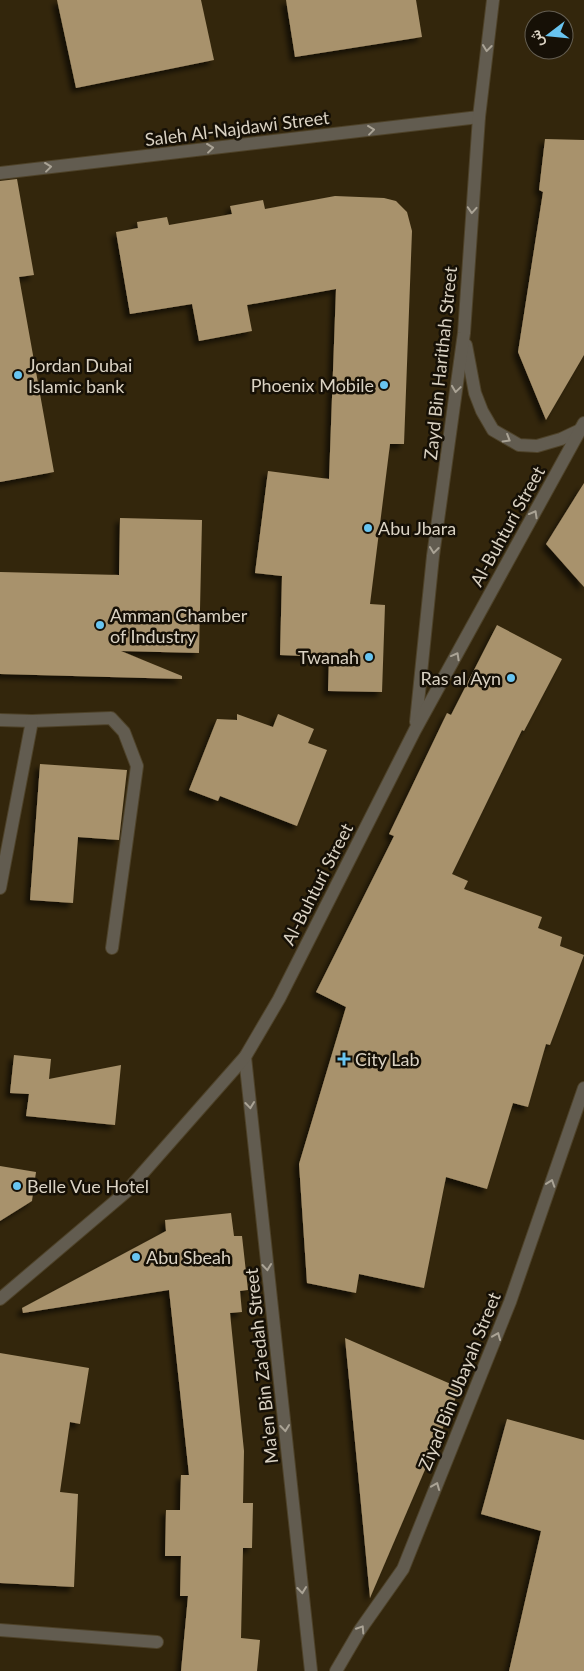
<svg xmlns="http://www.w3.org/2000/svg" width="584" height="1671" font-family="Lato,Vazirmatn,sans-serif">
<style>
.building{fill:#a8926c;filter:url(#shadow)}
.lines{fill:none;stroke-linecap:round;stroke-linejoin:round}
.minor-casing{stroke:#4e4229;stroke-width:14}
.minor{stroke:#625c50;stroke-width:12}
.oneway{stroke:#aaa395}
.poi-dot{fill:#68c4f0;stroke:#161006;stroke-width:2}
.labels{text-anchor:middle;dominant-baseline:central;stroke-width:5;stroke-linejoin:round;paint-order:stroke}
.street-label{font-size:18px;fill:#dad2c3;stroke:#161006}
.poi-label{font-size:18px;fill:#dad2c3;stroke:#161006;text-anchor:start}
</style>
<defs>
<filter id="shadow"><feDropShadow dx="-4.5" dy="4.5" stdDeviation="2.5" flood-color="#0009"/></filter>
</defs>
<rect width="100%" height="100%" fill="#33260c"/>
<g class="building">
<path d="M57,0h144l13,60 -138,28z"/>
<path d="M286,0h130l6,37 -127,20z"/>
<path d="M545,139l39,1v215l-38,65 -28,-68 25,-160 -4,-2z"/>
<path d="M17,179l17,96 -15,2 35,195 -54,10v-301z"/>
<path d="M335,196l49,2 12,3 11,11 5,19 -8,213h-14l-20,160 15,1 -3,87 -54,-1 1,-34 -49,-2 2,-79 -27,-3 13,-102 61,8 7,-190 -89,16 5,26 -53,10 -7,-37 -62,10 -14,-82 22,-4 -1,-6 30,-5 2,8 63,-11 -2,-8 33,-6 2,9z"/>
<path d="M584,483v104l-38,-43z"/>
<path d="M120,518l82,2 -3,133 -78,-2 61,25v3l-182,-5v-102l119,3z"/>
<path d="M497,625l65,34 -38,72 -2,-1 -70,144 16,7 -4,8 78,28 -4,11 24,9 -2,9 24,9 -34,90 -4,-1 -18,63 -15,-4 -26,86 -41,-12 -22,111 -65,-14 -3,19 -49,-10 -8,-119 47,-157 -30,-15 78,-156 -5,-2 58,-121 4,2z"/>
<path d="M237,714l36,13 5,-13 36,15 -6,14 19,7 -30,76 -77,-30 -2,5 -29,-11 28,-71 20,1z"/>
<path d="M40,764l87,6 -8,70 -41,-3 -5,66 -43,-3z"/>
<path d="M14,1055l37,4 -2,20 72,-14 -6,60 -89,-9 3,-22 -19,-1z"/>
<path d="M0,1166l36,6 -4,29 -32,20z"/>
<path d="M231,1213l3,23h8l6,54 -8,1 2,21 -12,1 14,138 -1,52h10l-1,45h-9l-2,90 19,2 -3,31h-76l7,-75h-8l1,-40h-16l1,-46h14l1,-35h8l-20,-185 -146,23 -1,-5 144,-77 -1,-11z"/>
<path d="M345,1338l115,50 -90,210z"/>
<path d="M0,1353l89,15 -9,56 -10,-2 -10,70 18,2 -4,93 -74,-4z"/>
<path d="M507,1419l77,21v231h-75l32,-140 -60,-17z"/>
</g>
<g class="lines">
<g class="minor-casing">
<g id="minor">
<path d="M0,173l479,-56"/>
<path d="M466,345l9,48 7,18 11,19 26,15 18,1 24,-7 19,-9"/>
<path d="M0,720l32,1 79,-3 13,14 13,34 -25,182"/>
<path d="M416,722l17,-166 31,-223 15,-216 14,-117"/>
<path d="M0,888l32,-167"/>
<path d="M245,1057l66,614"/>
<path d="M0,1299l126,-107 119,-135 34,-58 136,-269 169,-307"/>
<path d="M0,1630l157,12"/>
<path d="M336,1671l24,-41 43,-61 107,-267 74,-214"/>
</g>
</g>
<use href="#minor" class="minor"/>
</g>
<defs><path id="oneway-chevron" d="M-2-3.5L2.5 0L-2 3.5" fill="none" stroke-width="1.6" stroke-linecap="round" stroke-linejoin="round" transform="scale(1.25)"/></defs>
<g class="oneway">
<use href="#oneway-chevron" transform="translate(487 48) rotate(97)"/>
<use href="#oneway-chevron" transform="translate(371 130) rotate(-7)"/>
<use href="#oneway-chevron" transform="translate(210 148) rotate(-7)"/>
<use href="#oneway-chevron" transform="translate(48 167) rotate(-7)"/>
<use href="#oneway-chevron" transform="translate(472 210) rotate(94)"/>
<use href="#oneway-chevron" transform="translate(456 389) rotate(98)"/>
<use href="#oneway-chevron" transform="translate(507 439) rotate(31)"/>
<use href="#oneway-chevron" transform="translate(534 514) rotate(-61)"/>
<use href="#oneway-chevron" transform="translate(434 550) rotate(97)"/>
<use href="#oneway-chevron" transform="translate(456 656) rotate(-61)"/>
<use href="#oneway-chevron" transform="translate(250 1105) rotate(84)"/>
<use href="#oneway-chevron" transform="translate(551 1183) rotate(-71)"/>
<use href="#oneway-chevron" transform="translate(267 1267) rotate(84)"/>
<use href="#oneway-chevron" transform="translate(497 1336) rotate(-68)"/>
<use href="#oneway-chevron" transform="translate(285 1428) rotate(84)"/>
<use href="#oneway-chevron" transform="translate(436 1486) rotate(-68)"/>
<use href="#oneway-chevron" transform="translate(302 1590) rotate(84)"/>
<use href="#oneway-chevron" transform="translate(361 1629) rotate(-57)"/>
</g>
<g class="poi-dot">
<circle cx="18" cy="375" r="5"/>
<circle cx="384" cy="385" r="5"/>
<circle cx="368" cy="528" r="5"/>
<circle cx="100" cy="625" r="5"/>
<circle cx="369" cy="657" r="5"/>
<circle cx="511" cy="678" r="5"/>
<path d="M341.5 1051.5h5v5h5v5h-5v5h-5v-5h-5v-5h5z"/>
<circle cx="17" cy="1186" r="5"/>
<circle cx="136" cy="1257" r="5"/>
</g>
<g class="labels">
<g class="street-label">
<text transform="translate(237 128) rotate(-7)">Saleh Al-Najdawi Street</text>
<text transform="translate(440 363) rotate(-84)">Zayd Bin Harithah Street</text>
<text transform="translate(507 526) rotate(-61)">Al-Buhturi Street</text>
<text transform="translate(317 884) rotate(-63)">Al-Buhturi Street</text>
<text transform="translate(261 1366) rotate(-96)">Ma'en Bin Za'edah Street</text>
<text transform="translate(459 1381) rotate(-68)">Ziyad Bin Ubayah Street</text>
</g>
<g class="poi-label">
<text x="28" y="365">Jordan Dubai<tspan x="28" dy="21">Islamic bank</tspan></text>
<text x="374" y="385" text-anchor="end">Phoenix Mobile</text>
<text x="378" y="528">Abu Jbara</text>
<text x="110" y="615">Amman Chamber<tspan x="110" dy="21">of Industry</tspan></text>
<text x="359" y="657" text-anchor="end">Twanah</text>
<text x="501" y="678" text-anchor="end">Ras al Ayn</text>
<text x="355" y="1059">City Lab</text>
<text x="27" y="1186">Belle Vue Hotel</text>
<text x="146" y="1257">Abu Sbeah</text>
</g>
</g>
<g transform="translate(549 35) rotate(254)"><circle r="24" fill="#161006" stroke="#645e52"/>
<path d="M0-4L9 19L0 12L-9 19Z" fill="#68c4f0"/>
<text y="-8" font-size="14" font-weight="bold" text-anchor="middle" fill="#dad2c3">ش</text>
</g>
</svg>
